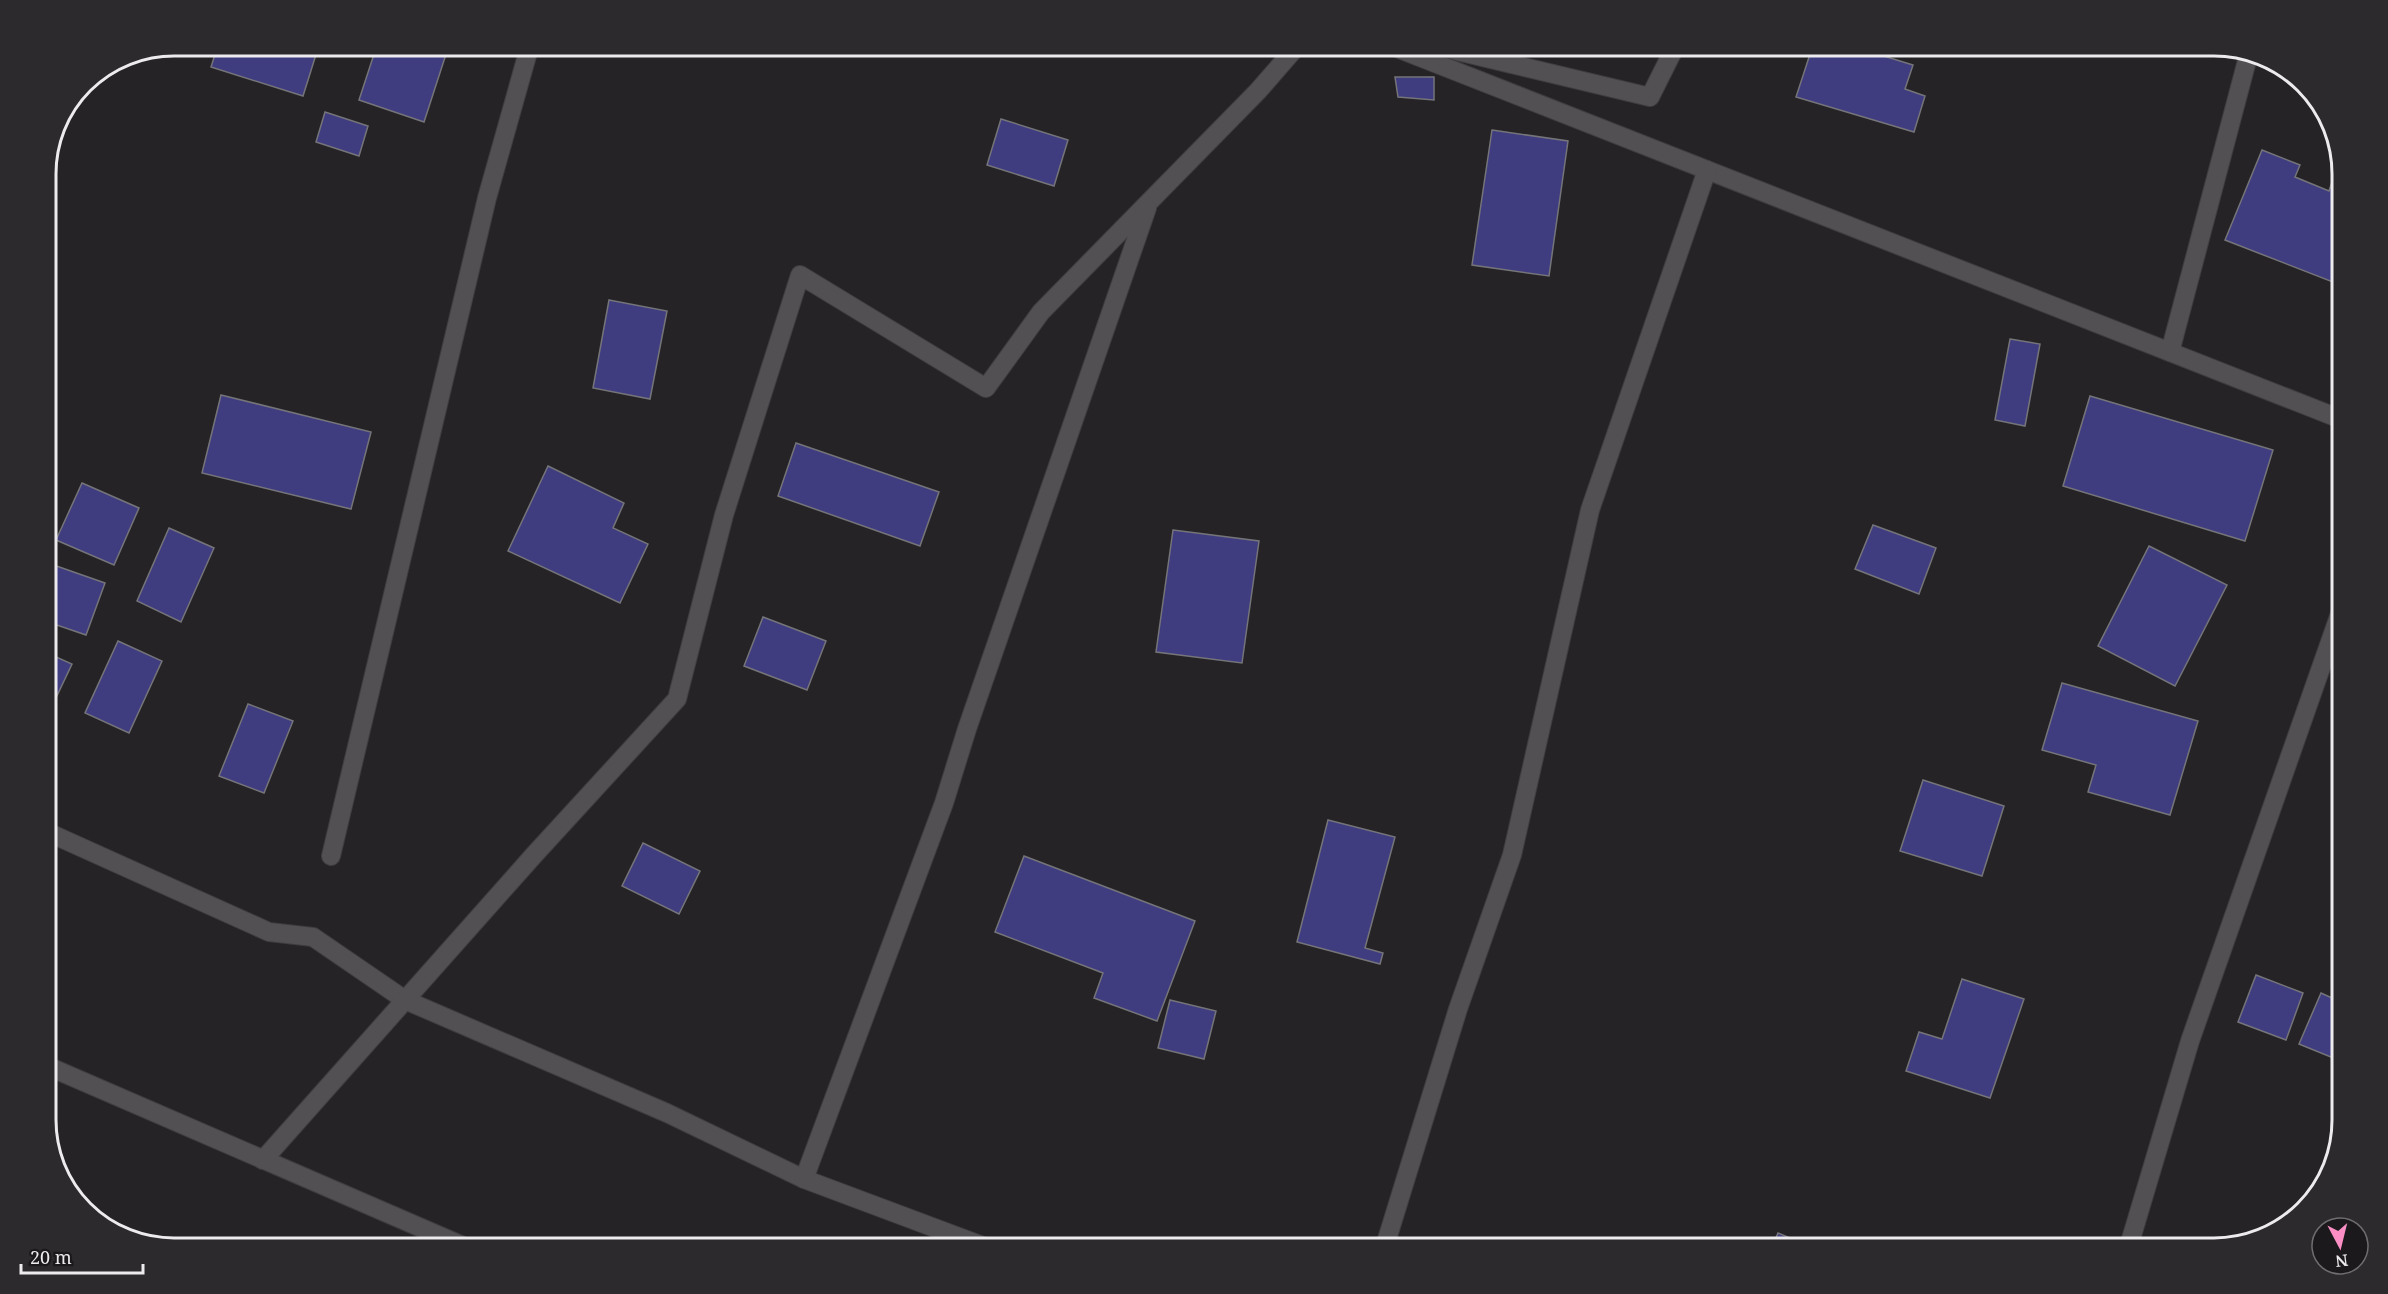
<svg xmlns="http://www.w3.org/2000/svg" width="2388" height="1294" font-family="'Noto Serif',serif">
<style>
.building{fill:#3f3c80;stroke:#747479;stroke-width:1.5}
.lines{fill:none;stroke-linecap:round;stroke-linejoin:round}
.street-casing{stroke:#3f3d40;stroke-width:20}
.street{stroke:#535054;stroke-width:18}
.rim{fill:none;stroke:#edebee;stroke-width:3}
</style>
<rect width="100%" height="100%" fill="#252326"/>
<g class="building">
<path d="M218,45h19l17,5 1,-5h64l-16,51 -92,-29z"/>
<path d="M377,45h72l-25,77 -65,-22z"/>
<path d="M1813,45h35l65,20 -8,24 20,7 -11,36 -118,-35z"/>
<path d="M1395,77h39v23l-36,-3z"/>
<path d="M325,112l43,14 -9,30 -43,-14z"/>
<path d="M1001,119l67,21 -14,46 -67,-21z"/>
<path d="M1492,130l76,11 -19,135 -77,-11z"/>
<path d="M2262,150l38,15 -5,12 34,14 4,-12 10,4v103l-118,-46z"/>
<path d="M609,300l58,11 -17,88 -57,-11z"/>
<path d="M2010,339l30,5 -15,82 -30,-6z"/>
<path d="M221,395l150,37 -20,77 -149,-36z"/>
<path d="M2090,396l183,54 -28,91 -182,-55z"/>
<path d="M796,443l143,49 -19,54 -142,-50z"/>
<path d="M548,466l76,37 -11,25 35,16 -28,59 -112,-52z"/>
<path d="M82,483l57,25 -25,57 -58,-25z"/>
<path d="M1873,525l63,23 -17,46 -64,-25z"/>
<path d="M169,528l45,20 -33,74 -44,-21z"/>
<path d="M1173,530l86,11 -17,122 -86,-11z"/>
<path d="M2149,546l78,39 -52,101 -77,-40z"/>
<path d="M45,562l60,21 -19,52 -41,-14z"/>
<path d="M763,617l63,24 -19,49 -63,-24z"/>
<path d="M118,641l44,20 -33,72 -44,-20z"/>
<path d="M45,652l27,12 -27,57z"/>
<path d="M2062,683l136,38 -28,94 -82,-23 8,-27 -54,-15z"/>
<path d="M248,704l45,17 -29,72 -45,-17z"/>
<path d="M1923,780l81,26 -22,70 -82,-25z"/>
<path d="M1328,820l67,17 -30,111 18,5 -3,11 -83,-22z"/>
<path d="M643,843l57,28 -21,43 -57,-28z"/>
<path d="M1024,856l171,65 -38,100 -63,-23 9,-25 -108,-41z"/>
<path d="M2256,975l47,18 -17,47 -48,-18z"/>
<path d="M1962,979l62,20 -34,99 -84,-27 13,-39 23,7z"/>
<path d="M2321,993l22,10v59l-44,-18z"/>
<path d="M1170,1000l46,11 -12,48 -46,-11z"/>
<path d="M1778,1233l38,16h-45z"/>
</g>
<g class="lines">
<g class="street-casing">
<g id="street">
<path d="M1389,45l954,375"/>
<path d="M1432,45l218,52 26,-52"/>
<path d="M2170,352l79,-299"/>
<path d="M45,831l224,101 44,5 92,63 262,113 137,66 187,70"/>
<path d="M331,856l156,-658 43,-153"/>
<path d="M45,1065l425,184"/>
<path d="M263,1160l271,-305 143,-156 47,-184 76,-240 186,113 55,-76 217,-221 40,-46"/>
<path d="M804,1179l140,-376 23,-74 180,-521"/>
<path d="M1384,1249l74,-240 54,-154 78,-345 117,-340"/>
<path d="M2128,1249l62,-208 153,-436"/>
</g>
</g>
<use href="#street" class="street"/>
</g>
<path d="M0 0H2388V1294H0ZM174 56H2214A118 118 0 0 1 2332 174V1120A118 118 0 0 1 2214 1238H174A118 118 0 0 1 56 1120V174A118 118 0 0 1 174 56Z" fill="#2d2a2e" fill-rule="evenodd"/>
<path class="rim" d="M174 56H2214A118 118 0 0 1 2332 174V1120A118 118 0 0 1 2214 1238H174A118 118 0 0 1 56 1120V174A118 118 0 0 1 174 56Z"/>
<g transform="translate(2340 1246) rotate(173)"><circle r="28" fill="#1c191d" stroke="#706d71" stroke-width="1.5"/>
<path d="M0-4.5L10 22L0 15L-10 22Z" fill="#fb8fc5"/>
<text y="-9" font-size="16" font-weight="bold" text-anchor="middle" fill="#edebee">N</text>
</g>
<path d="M21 1264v9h122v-9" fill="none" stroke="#edebee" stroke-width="3"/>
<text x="30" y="1264" font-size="18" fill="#edebee" stroke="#1c191d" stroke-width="4.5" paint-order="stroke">20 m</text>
</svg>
